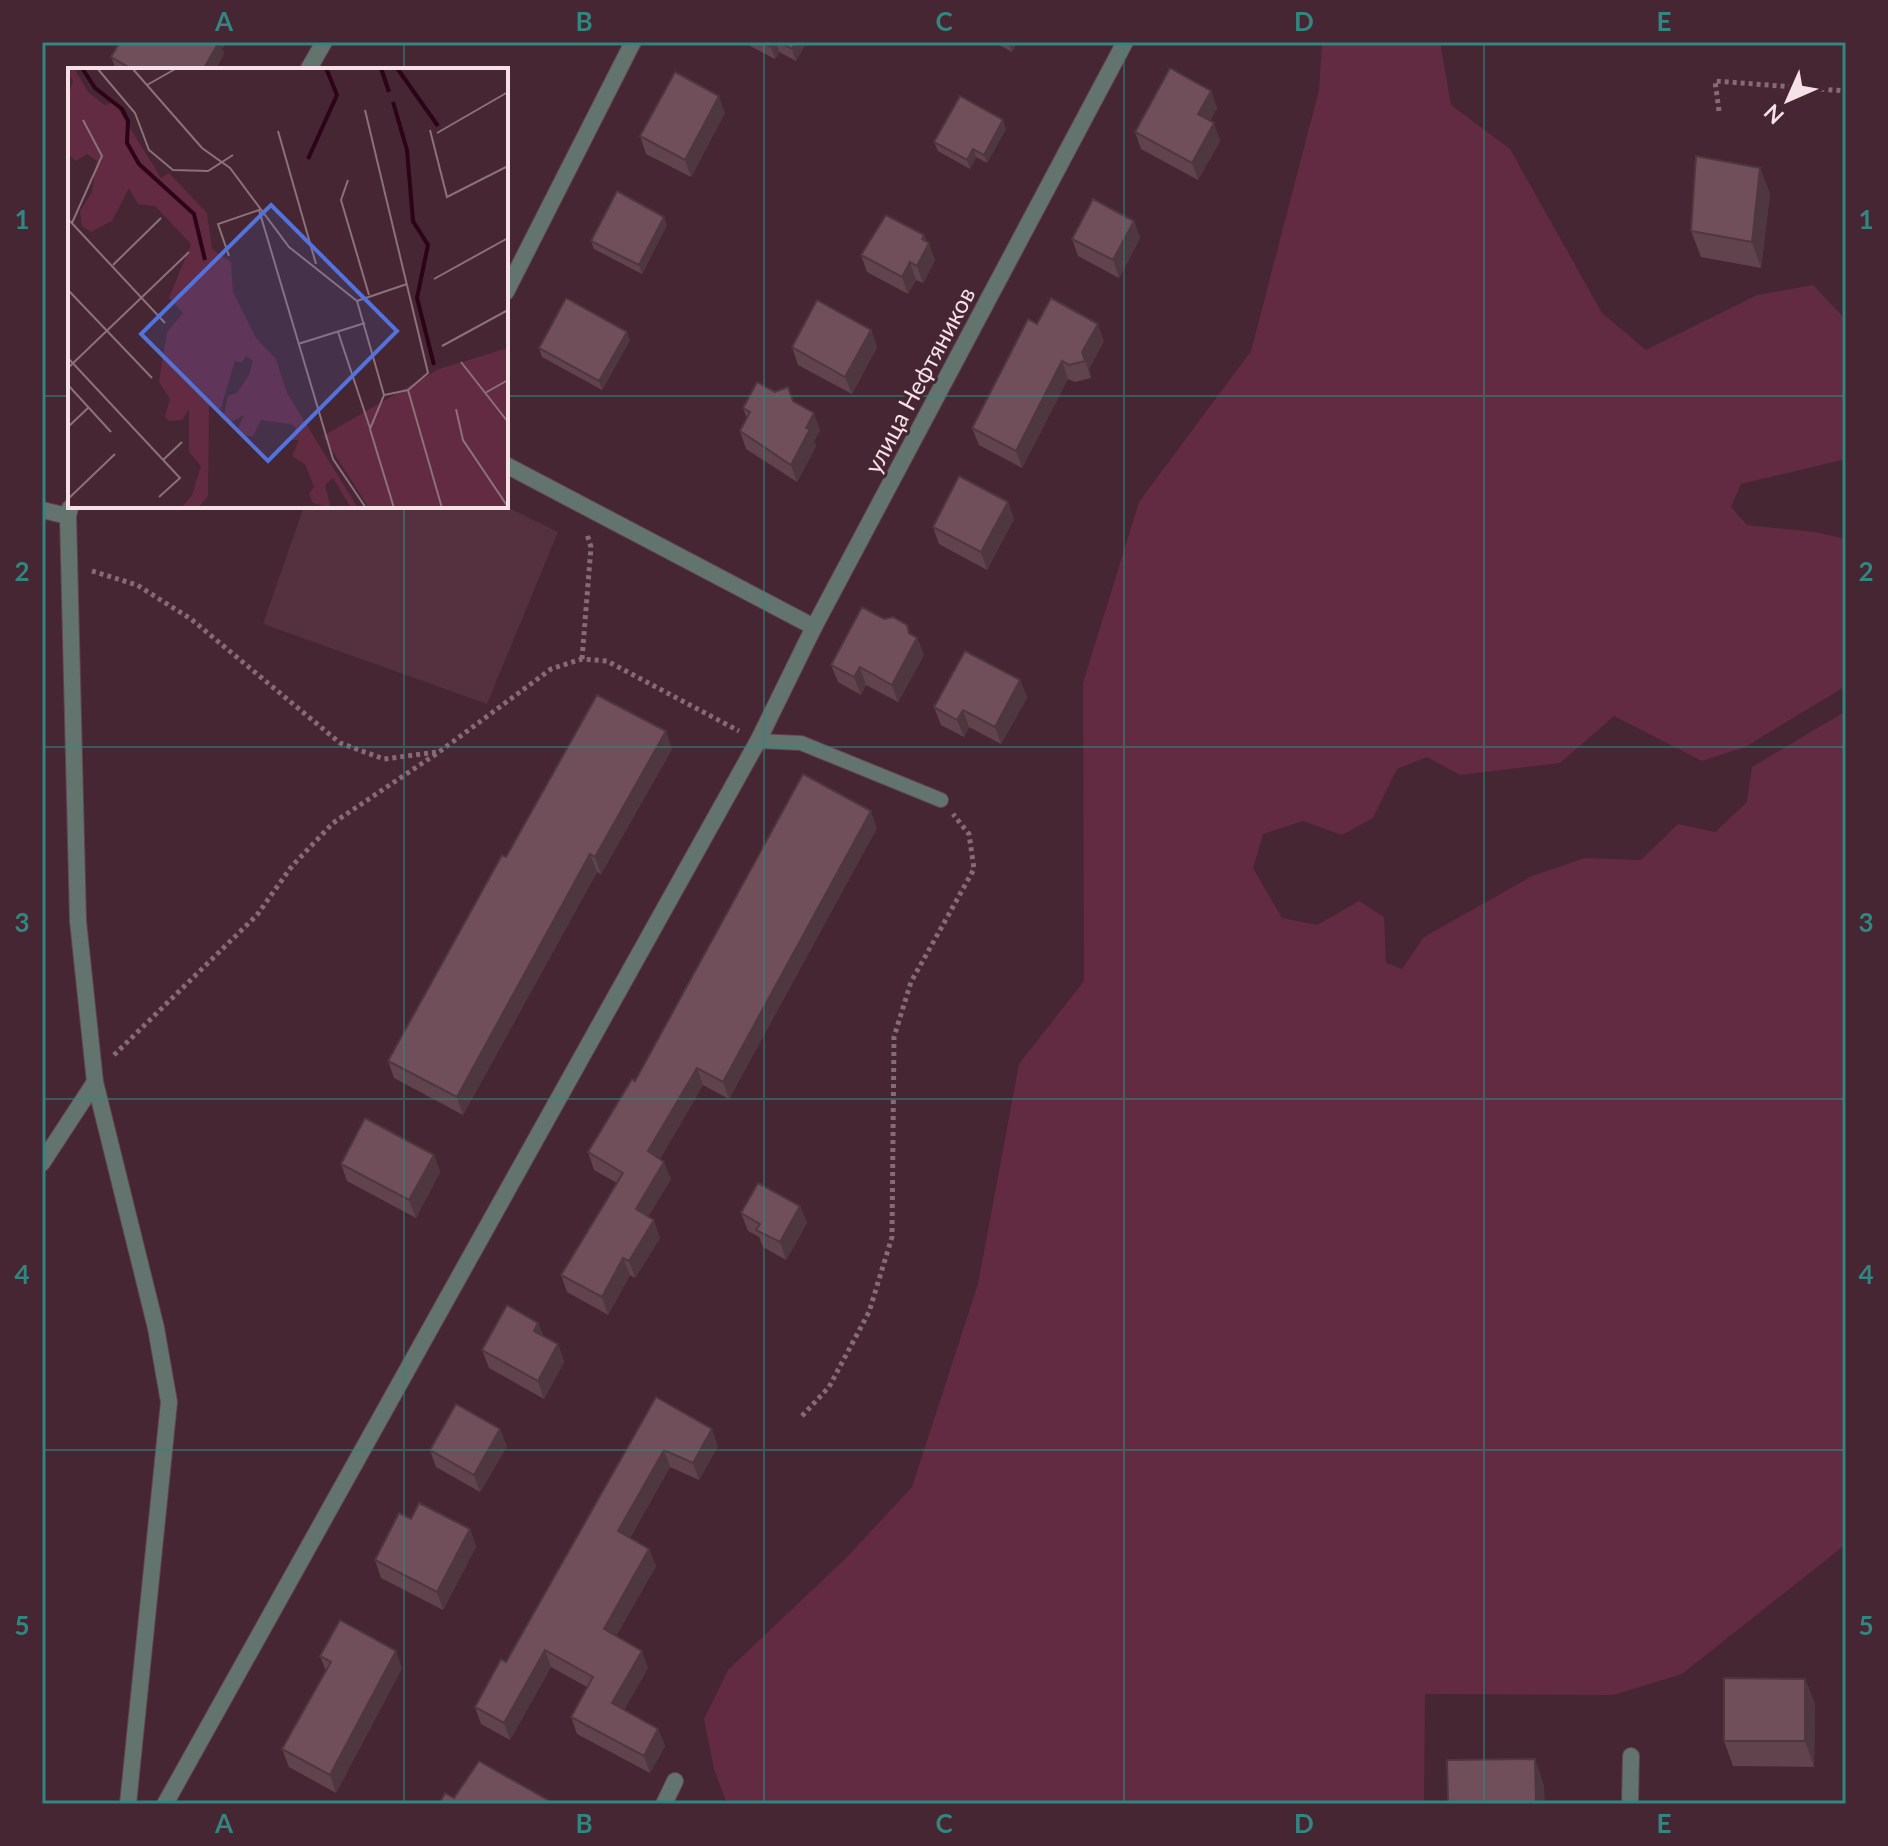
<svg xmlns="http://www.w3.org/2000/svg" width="1888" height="1846" font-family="Lato,sans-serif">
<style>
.built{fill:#55303f}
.green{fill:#622b42}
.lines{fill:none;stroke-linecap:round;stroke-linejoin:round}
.lane-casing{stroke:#61444f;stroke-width:16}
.street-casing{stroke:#61444f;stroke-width:18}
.path{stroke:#866a74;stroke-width:5;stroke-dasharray:4 4;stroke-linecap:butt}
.lane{stroke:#63746f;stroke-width:14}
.street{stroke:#63746f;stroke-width:16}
.wall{fill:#60434d}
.shaded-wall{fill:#4e373f}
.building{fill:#704e5a;stroke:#4e373f;stroke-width:2}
.grid{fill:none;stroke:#328680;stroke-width:2;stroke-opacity:0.55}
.labels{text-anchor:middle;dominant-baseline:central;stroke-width:6;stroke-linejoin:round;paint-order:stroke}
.street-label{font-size:24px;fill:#f6e1e7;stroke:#452632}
.inset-river{fill:none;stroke:#2c0317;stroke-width:4}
.inset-road{fill:none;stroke:#8c717a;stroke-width:2}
.view{fill:#5373dc;fill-opacity:0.15;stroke:#5373dc;stroke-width:4}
.inset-edge{fill:none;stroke:#f6e1e7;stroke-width:4}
.neatline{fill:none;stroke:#328680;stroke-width:3}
.grid-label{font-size:26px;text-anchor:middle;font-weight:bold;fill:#328680}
</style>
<rect width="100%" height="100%" fill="#452632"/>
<path class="built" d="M304,506h201l53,26 -71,172 -224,-80z"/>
<path class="green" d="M1322,42h118l11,63 59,44 92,164 44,37 111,-55 56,-10 33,35v139l-105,25 -10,23 16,18 68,7 31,7v147l-101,61 -43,14 -88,-45 -54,47 -100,12 -33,-18 -30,12 -24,49 -31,17 -39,-14 -40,13 -10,34 29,50 35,7 42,-24 25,16 2,46 16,6 22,-32 108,-61 53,-18 56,2 37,-36 37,8 32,-30 5,-35 94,-56v833l-164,130 -69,21 -188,-1 -1,110h-697l-13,-35 -10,-50 24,-49 119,-113 65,-70 66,-203 41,-220 65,-83 -1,-298 56,-181 112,-151 68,-261z"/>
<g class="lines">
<g class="lane-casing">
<path id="lane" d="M758,741l43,2 140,57"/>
</g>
<g class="street-casing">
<g id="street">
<path d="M308,70l16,-28"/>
<path d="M506,292l127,-250"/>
<path d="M506,465l308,162"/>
<path d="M42,510l26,6 2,-8"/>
<path d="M68,516l10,405 17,161 61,246 13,74 -41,402"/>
<path d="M42,1163l53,-81"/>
<path d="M165,1804l593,-1063 56,-114 311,-585"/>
<path d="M664,1804l11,-23"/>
<path d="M1630,1804l1,-48"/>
</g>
</g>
<g class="path">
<path d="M1719,111l-4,-30 131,10"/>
<path d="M92,571l45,14 54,34 149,124 44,16 54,-7"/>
<path d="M582,659l9,-112 -4,-13"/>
<path d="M114,1055l143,-140 35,-49 41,-43 106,-71 112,-83 31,-10 25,2 132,70"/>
<path d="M802,1416l27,-29 40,-75 23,-75 2,-200 17,-55 63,-113 -5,-35 -16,-20"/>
</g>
<use href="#lane" class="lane"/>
<use href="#street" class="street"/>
</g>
<g class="wall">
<path d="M120,42h106l-4,7 2,5 -9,16h-99l-5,-13z"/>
<path d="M749,42h58l-11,19 -17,-9 -4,7 -25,-13z"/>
<path d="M994,42h23l-5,10z"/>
<path d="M1211,91l6,17 -7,13 10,20 -22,39 -57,-31 -6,-17z"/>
<path d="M725,113l-34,64 -45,-23 -6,-18z"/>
<path d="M1006,129l-19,34 -11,-6 -6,12 -32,-18 -4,-9z"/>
<path d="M1760,168l10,26 -9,74 -60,-11 -10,-26z"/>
<path d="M1134,221l6,17 -21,40 -41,-22 -6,-17z"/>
<path d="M667,225l-25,49 -48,-25 -3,-8z"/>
<path d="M924,235l11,25 -12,23 -7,-3 -8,14 -41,-22 -6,-17z"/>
<path d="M1037,324l67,17 -15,28 2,9 -16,4 -7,-3 -46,89 -43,-23 -7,-17z"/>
<path d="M871,330l6,17 -25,47 -54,-29 -6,-18z"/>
<path d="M630,340l-28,50 -60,-33 -3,-9z"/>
<path d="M794,402l26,28 -6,11 2,5 -19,36 -51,-33 -6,-18 7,-12 -4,-11z"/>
<path d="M1008,502l6,17 -27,51 -48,-26 -6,-17z"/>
<path d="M910,633l7,5 7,17 -26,47 -32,-17 -5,10 -23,-13 -7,-17z"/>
<path d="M1020,680l7,18 -26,46 -32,-17 -5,10 -23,-12 -7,-18z"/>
<path d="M672,749l-71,125 -4,-2 -134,243 -69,-37 -6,-17 118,-204z"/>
<path d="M877,828l-148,271 -26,-14 -43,74 11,20 -23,38 12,21 -25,40 -5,-3 -22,40 -41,-23 -6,-17 56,-92 -23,-13 -6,-18 47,-71z"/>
<path d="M434,1155l6,17 -24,46 -69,-37 -6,-17z"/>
<path d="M800,1206l7,17 -21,37 -23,-13 -4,-10 -11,-6 -7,-18z"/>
<path d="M538,1323l5,13 15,8 6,18 -20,37 -55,-31 -7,-18z"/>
<path d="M656,1397l62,49 -19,34 -29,-13 -40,71 19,11 7,17 -40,70 32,32 -24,42 34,19 7,17 -15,27 -73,-39 -6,-17 16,-30 -36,-20 -41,73 -29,-16 -6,-17 31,-45z"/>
<path d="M507,1446l-27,46 -44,-25 -6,-17z"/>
<path d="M411,1519l59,10 6,18 -33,63 -62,-32 -6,-18z"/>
<path d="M320,1656l82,12 -66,125 -47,-26 -7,-18 44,-78z"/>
<path d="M1805,1679l10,25 -1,63 -81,-1 -9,-25z"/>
</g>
<g class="shaded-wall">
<path d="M217,42h9l-4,7 2,5 -9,16h-12z"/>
<path d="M773,42h3l3,10 -4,7 -4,-12z"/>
<path d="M796,42h11l-11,19 -4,-12z"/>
<path d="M1008,42h9l-5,10z"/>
<path d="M1211,91l6,17 -13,24 -6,-18z"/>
<path d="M719,96l6,17 -34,64 -6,-17z"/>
<path d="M1003,120l3,9 -19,34 -3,-8z"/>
<path d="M1214,123l6,18 -22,39 -6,-17z"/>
<path d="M973,149l3,8 -6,12 -3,-9z"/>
<path d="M1760,168l10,26 -9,74 -9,-26z"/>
<path d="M664,217l3,8 -25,49 -3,-9z"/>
<path d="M1134,221l6,17 -21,40 -6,-18z"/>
<path d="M924,235l4,10 1,-2 6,17 -12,23 -6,-17 5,-27z"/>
<path d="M910,262l6,18 -8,14 -6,-17z"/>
<path d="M1098,324l6,17 -15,28 2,9 -9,-26z"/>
<path d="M871,330l6,17 -25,47 -7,-17z"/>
<path d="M627,332l3,8 -28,50 -3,-9z"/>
<path d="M1062,361l6,18 -46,89 -6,-17z"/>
<path d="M814,413l6,17 -6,11 2,5 -19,36 -6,-17 15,-37z"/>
<path d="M1008,502l6,17 -27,51 -6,-18z"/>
<path d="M917,638l7,17 -26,47 -6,-17z"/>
<path d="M860,667l6,18 -5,10 -7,-18z"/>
<path d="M1020,680l7,18 -26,46 -6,-17z"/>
<path d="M963,710l6,17 -5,10 -7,-17z"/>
<path d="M666,731l6,18 -71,125 -6,-17z"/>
<path d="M871,811l6,17 -148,271 -6,-17z"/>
<path d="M590,854l7,18 -134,243 -6,-18z"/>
<path d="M697,1068l6,17 -49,84 -6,-18z"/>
<path d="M434,1155l6,17 -24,46 -7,-18z"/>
<path d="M664,1162l7,17 -29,48 -6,-18z"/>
<path d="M800,1206l7,17 -21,37 -6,-18z"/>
<path d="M654,1220l6,18 -25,40 -6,-17z"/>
<path d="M623,1258l7,17 -22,40 -6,-18z"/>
<path d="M538,1323l6,17 -10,-9z"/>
<path d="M558,1344l6,18 -20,37 -6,-18z"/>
<path d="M500,1429l7,17 -27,46 -6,-17z"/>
<path d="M712,1429l6,17 -19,34 -6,-17z"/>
<path d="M664,1450l6,17 -46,81 -6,-17z"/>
<path d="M470,1529l6,18 -33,63 -6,-18z"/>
<path d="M649,1549l7,17 -46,80 -6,-17z"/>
<path d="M545,1650l6,17 -41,73 -6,-17z"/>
<path d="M396,1651l6,17 -66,125 -6,-18z"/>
<path d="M642,1651l6,17 -30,53 -6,-18z"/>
<path d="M1805,1679l10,25 -1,63 -9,-26z"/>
<path d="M658,1729l7,17 -15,27 -6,-17z"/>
<path d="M1535,1759l9,26 1,19h-9z"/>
</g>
<g class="building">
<path d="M120,42h99l-16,28h-69l-23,-13z"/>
<path d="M762,42h11l-2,5z"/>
<path d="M779,42h17l-4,7z"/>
<path d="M1170,68l41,23 -13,23 16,9 -22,40 -57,-31z"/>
<path d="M675,72l44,24 -34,64 -45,-24z"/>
<path d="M960,96l43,24 -19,35 -11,-6 -6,11 -33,-18z"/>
<path d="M1696,156l64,12 -8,74 -61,-11z"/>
<path d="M617,191l47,26 -25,48 -48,-24z"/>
<path d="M1093,199l41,22 -21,39 -41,-21z"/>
<path d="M886,215l38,20 -2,4 7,4 -12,23 -7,-4 -8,15 -41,-22z"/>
<path d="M566,298l61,34 -28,49 -60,-33z"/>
<path d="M1051,298l47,26 -16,28 3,9 -16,4 -7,-4 -46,90 -44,-23 56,-109 9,5z"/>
<path d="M817,300l54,30 -26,47 -53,-30z"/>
<path d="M757,382l18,10 13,-5 5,14 21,12 -8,15 4,1 -19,36 -51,-34 10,-19 -7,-4z"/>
<path d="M959,476l49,26 -27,50 -48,-25z"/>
<path d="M862,607l22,12 9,-2 14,8 2,8 8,5 -25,47 -32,-18 -6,10 -23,-12z"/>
<path d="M965,651l55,29 -25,47 -32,-17 -6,10 -23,-13z"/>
<path d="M597,695l69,36 -71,126 -5,-3 -133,243 -69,-36 114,-206 4,2z"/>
<path d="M803,774l68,37 -148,271 -26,-14 -49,83 16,11 -28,47 18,11 -25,41 -6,-3 -21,39 -41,-22 62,-102 -35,-21 44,-73 3,2z"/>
<path d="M365,1118l69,37 -25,45 -68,-36z"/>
<path d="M758,1183l42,23 -20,36 -24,-12 4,-6 -19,-11z"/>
<path d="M507,1305l31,18 -4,8 24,13 -20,37 -56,-31z"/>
<path d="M656,1397l56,32 -19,34 -29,-13 -46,81 31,18 -45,80 38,22 -30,52 46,26 -14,27 -73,-39 22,-40 -48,-27 -41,73 -29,-16 26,-48 5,3z"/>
<path d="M456,1404l44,25 -26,46 -44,-25z"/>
<path d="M419,1503l51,26 -33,63 -62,-32 24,-47 12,6z"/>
<path d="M340,1620l56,31 -66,124 -48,-26 49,-87 -11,-6z"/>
<path d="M1724,1678l81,1v62h-81z"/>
<path d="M1535,1759l1,45h-88l-1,-44z"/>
<path d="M479,1761l76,43h-116l6,-11 9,5z"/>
</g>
<path class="grid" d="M404,42v28M764,42v1762M1124,42v1762M1484,42v1762M42,396h28M506,396h1340M404,506v1298M42,747h1804M42,1099h1804M42,1450h1804"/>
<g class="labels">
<g class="street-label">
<text transform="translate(919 380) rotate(-62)">улица Нефтяников</text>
</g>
</g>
<g transform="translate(68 68)">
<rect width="440" height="440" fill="#452632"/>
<path d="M6,0l14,24 17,13 9,-3 47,76 8,-5 38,40 5,36 19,13 2,30 23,46 20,21 11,34 71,115h-7l-18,-30 -8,7 6,23 -18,-5 -4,-9 5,-7 -9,-23 -13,-8 7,-16h-10l7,-12 -5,-4 -30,-4 -8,16h-8l-7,-8 6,-13 -13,7 -8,-2 5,-24 9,-3 12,-18 4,-14 -7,-5 -4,7 -7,-2 -16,53 -10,-11 -1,93 -10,12h-17l11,-13 9,-29 -12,-14v-43l-7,11 -13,1 -4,-4 5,-18 -11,-17 8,-50 16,-19 -14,-15 22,-54 -36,-38 -17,-2 -9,-16 -17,33 -21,11 -9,-6 -2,-15 12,-19 5,-31 -10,-7 -11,7 -8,-7v-59l5,-13 -4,-10zM440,280v160h-139l-46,-72 116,-67z" fill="#622b42"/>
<path class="inset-river" d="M14,0l13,20 27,21 6,12 -1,22 12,21 55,50 11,46M313,0l8,24M329,0l41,58M325,34l14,48 6,71 15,24 -11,53 17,67M240,91l29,-64 -11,-27"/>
<path class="inset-road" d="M29,0l38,45 14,37 24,20 35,1 25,-16M64,0l70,80 28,20 59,79 68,54M79,17l30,-17M297,42l63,263 -20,17 34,118M362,62l17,67 61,-31M210,63l38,133M369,65l71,-41M280,112l-7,20 28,95M0,151l97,104M4,155l30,-67 -19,-36M161,188l-11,-32 41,-14 74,249 33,49M45,197l48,-47M366,211l74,-41M0,222l84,88M270,264l32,96M230,276l67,-21M374,278l66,-36M0,290l112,120 -21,19M393,294l47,60M0,300l121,-116M0,317l43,47M417,325l23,-13M316,327l-27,-94 50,-17M388,341l7,31 45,67M0,359l21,-20M95,392l19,-18M0,431l47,-45M326,440l-24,-79 14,-34 24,-5"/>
<path class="view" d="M203,137l126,126 -129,130 -127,-127z"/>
<rect width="440" height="440" class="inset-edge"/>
</g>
<rect width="1888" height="1846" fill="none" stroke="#452632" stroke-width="88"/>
<g transform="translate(1788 100) rotate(225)" stroke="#452632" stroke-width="6" paint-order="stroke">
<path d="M0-6L14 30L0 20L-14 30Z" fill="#f6e1e7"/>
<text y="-12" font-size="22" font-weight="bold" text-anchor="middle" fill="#f6e1e7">N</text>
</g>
<rect x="44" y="44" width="1800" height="1758" class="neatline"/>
<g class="grid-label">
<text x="224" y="31">A</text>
<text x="584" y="31">B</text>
<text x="944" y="31">C</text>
<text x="1304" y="31">D</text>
<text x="1664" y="31">E</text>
<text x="22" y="229">1</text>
<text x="1866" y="229">1</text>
<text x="22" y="581">2</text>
<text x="1866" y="581">2</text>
<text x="22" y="932">3</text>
<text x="1866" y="932">3</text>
<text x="22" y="1284">4</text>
<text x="1866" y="1284">4</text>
<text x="22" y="1635">5</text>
<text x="1866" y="1635">5</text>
<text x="224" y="1833">A</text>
<text x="584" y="1833">B</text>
<text x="944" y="1833">C</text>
<text x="1304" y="1833">D</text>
<text x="1664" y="1833">E</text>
</g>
</svg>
